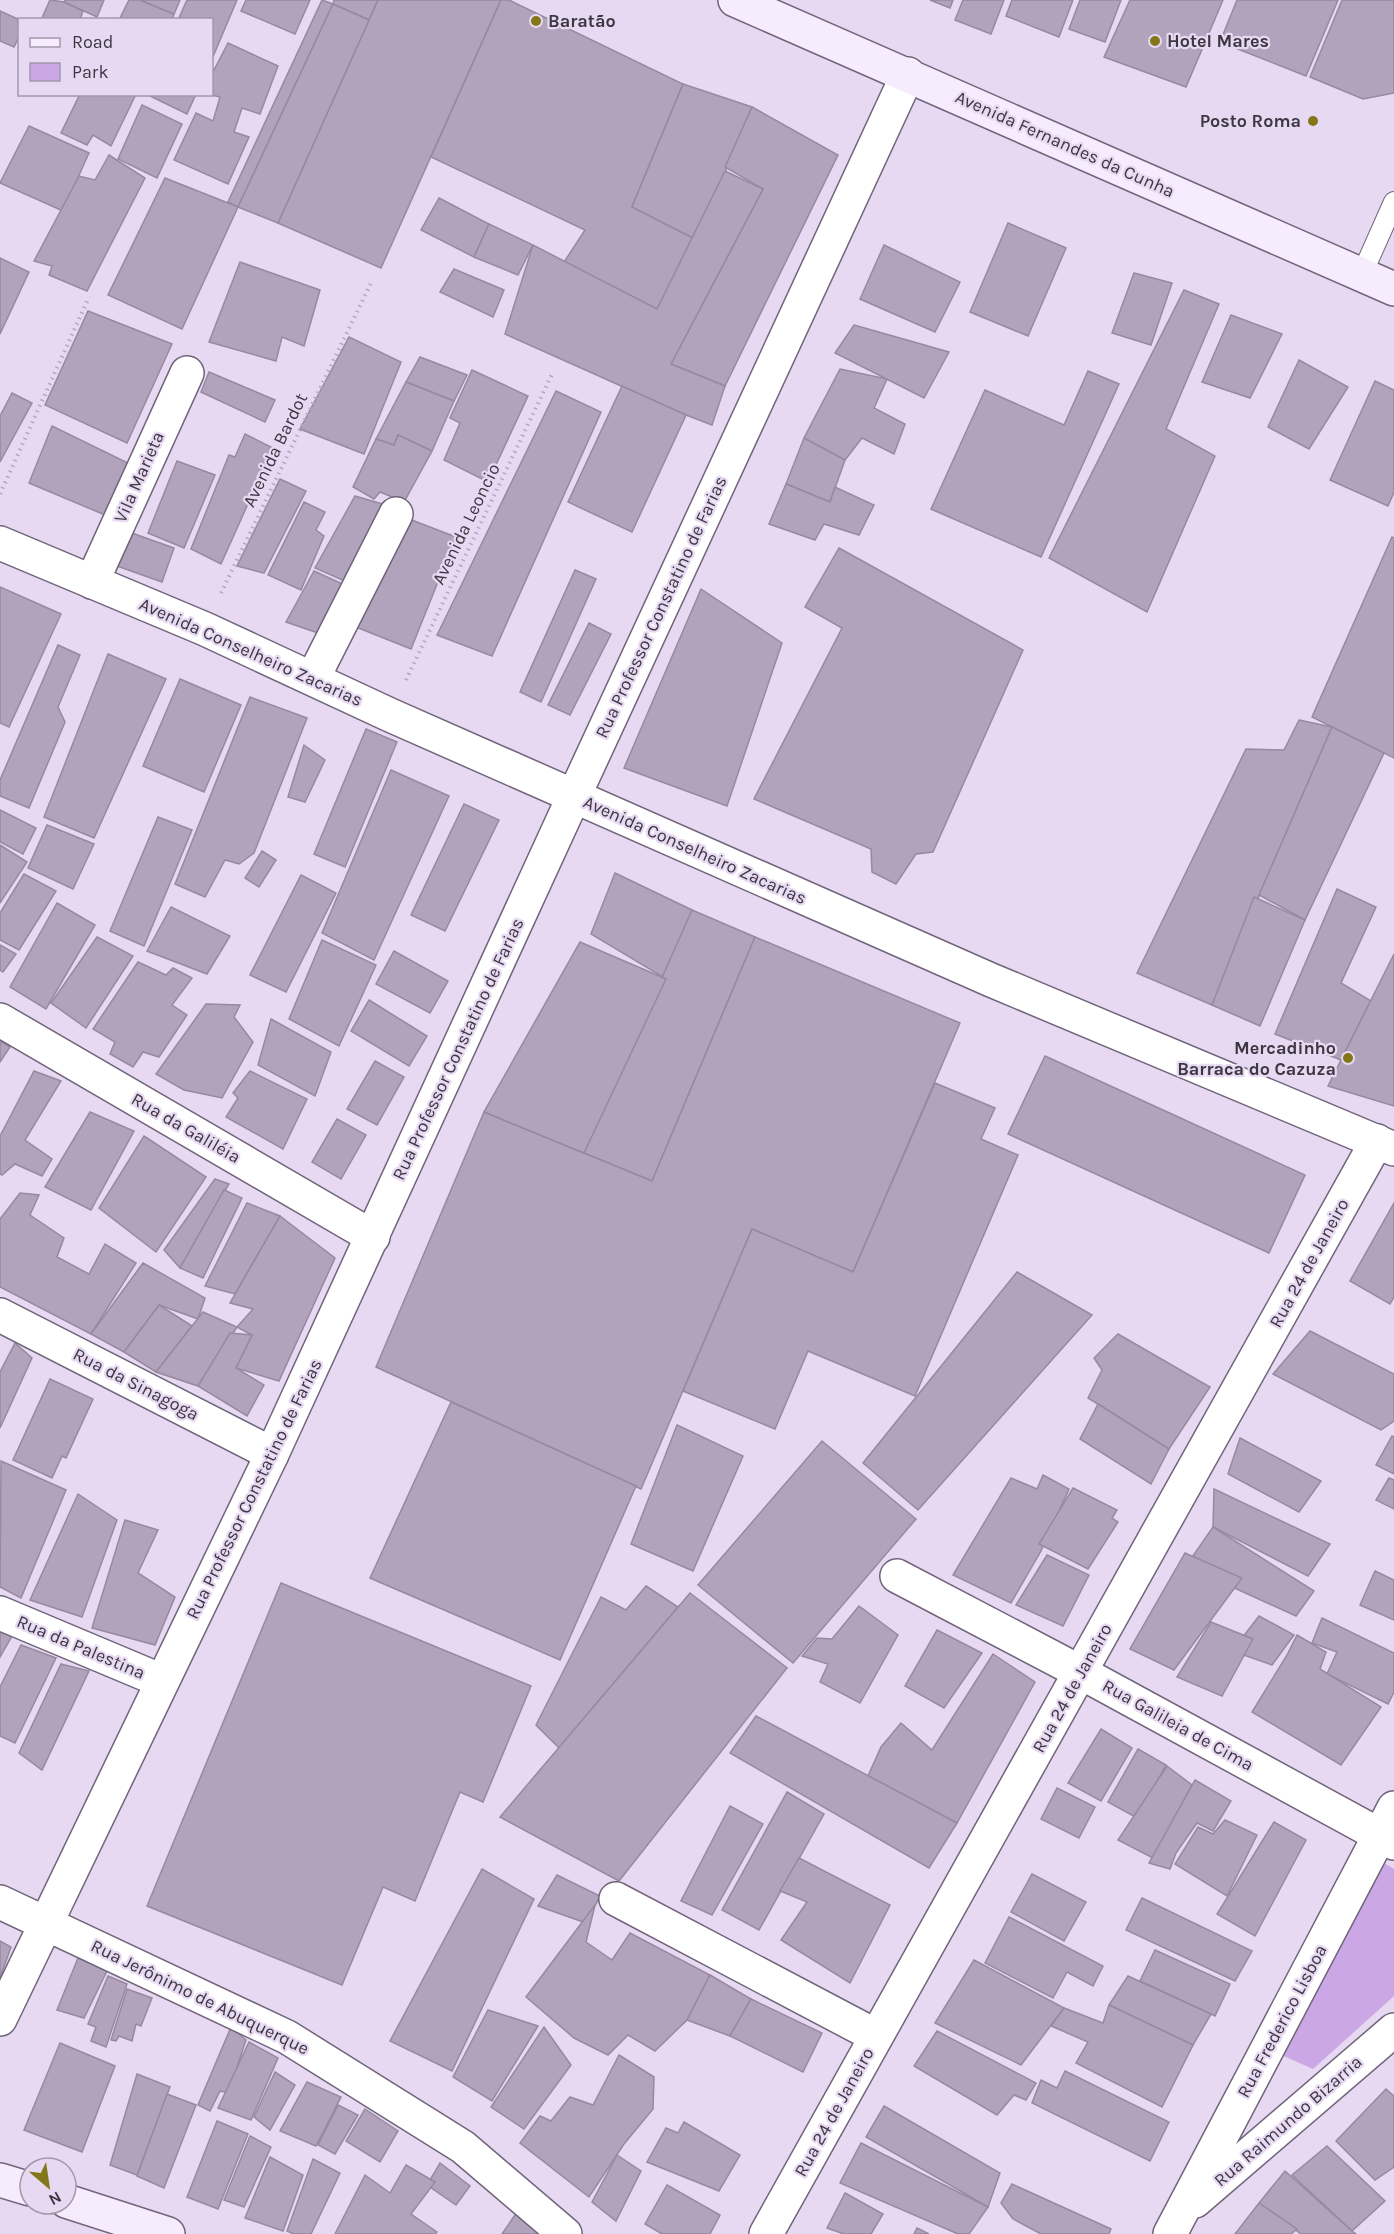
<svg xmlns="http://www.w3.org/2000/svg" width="1394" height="2234" font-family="Karla,sans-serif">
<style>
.green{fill:#cba7e5}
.building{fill:#b0a3bb;stroke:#9689a0;stroke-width:1.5}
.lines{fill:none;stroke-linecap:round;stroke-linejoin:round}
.lane-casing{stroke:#70647a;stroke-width:22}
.street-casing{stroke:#70647a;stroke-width:36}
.secondary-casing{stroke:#70647a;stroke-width:36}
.path{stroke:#b3a8bd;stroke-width:4;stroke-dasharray:1.5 4.5;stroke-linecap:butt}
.lane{stroke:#fff;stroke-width:20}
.street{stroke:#fff;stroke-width:33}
.secondary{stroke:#f7ecfe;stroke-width:33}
.poi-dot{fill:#84771a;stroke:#e8d9f3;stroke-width:2}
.labels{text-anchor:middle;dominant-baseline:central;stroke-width:4.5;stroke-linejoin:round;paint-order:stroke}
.poi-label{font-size:18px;font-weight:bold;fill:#3c3741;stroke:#e8d9f3;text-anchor:start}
.street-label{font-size:18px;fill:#3c3741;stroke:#e8d9f3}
</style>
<rect width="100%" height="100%" fill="#e8d9f3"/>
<path class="green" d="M1384,1863l10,6v127l-81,73 -34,-15z"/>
<g class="building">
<path d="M50,0l14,2 19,9 -3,9h-39z"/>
<path d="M65,0h39l-7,17 -33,-15z"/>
<path d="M129,0h11l34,14 -2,6h-53z"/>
<path d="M140,0h40l-6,14z"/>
<path d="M187,0h50l-25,59v-39h-34z"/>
<path d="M246,0h64l-15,34 -54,-23z"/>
<path d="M322,0l11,4 -95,203 -10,-5z"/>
<path d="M334,0h44l-9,20 -36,-16z"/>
<path d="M378,0h123l-120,268 -103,-45z"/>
<path d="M501,0h8l174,84 -51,123 65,33 -40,69 -102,-33 30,-46 -154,-73z"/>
<path d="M930,0h23l-3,8z"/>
<path d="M963,0h41l-13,34 -36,-14z"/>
<path d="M1012,0h61l-14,37 -53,-21z"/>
<path d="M1080,0h41l-16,42 -36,-13z"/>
<path d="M1130,0h93l-37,87 -82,-30z"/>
<path d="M1237,0h101l-32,76 -86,-34z"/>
<path d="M1342,0h52v93l-31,6 -53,-22z"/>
<path d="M333,4l36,16 -91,203 -40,-16z"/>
<path d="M0,11l20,9v14l-6,13 -14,-6z"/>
<path d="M228,43l50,23 -18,48 -18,-6 -8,24 15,5 -21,47 -54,-24 22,-47 17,8 7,-24 -13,-3h5v-20z"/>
<path d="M683,84l69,23 -55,133 -65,-33z"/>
<path d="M80,94h56l-25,52 -18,-11 -6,10 -26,-12z"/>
<path d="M146,94h50l-9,20z"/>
<path d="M142,105l40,19 -25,54 -39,-19z"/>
<path d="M752,107l86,48 -113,231 -54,-22 92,-175 -38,-22z"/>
<path d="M29,126l60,27 -26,58 -63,-28z"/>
<path d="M109,155l36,23 -58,113 -38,-16 3,-9 -18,-5 45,-85 16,4z"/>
<path d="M725,171l38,18 -92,175 54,22 -13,39 -26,-10 -181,-81 28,-89 124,64z"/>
<path d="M165,178l73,29 -56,122 -74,-34z"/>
<path d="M439,198l50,26 -15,33 -53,-27z"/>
<path d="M1008,223l58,25 -38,88 -58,-24z"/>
<path d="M489,224l44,21 -15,30 -44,-18z"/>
<path d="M884,245l76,37 -25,50 -75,-33z"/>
<path d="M0,258l29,14 -29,62z"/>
<path d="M240,262l80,28 -16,56 -22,-9 -6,24 -67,-19z"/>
<path d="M454,269l50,21 -11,27 -53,-25z"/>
<path d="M1134,273l38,10 -21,62 -39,-12z"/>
<path d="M1184,290l35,14 -53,125 49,27 -68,156 -98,-54z"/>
<path d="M88,311l84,33 -45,99 -82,-38z"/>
<path d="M1231,315l51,19 -32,64 -48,-16z"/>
<path d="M854,325l95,27 -25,46 -89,-45z"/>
<path d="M349,337l52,25 -37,92 -64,-25z"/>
<path d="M420,357l47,18 -13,26 -48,-19z"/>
<path d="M1299,360l49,27 -39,62 -41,-22z"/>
<path d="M840,369l47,10 -13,29 31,16 -11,30 -32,-16 -17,22 -41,-22z"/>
<path d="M472,370l56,26 -40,86 -44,-22 16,-37 -10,-5z"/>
<path d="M1088,371l31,13 -78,173 -110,-48 54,-119 79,35z"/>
<path d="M209,372l66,28 -10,22 -64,-30z"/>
<path d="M1375,381l19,9v102l-6,14 -58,-26z"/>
<path d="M406,382l48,19 -22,50 -34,-16 -4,10 -18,-6z"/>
<path d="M622,386l64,29 -54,117 -64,-30z"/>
<path d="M556,391l45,21 -109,244 -55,-21z"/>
<path d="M12,393l20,10 -32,59v-46z"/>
<path d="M52,426l76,37 -23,52 -76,-32z"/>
<path d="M245,434l28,14 -52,116 -30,-15 38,-94 6,2z"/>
<path d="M398,435l34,16 -28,51 -24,-10 -6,7 -21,-12 23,-48 18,6z"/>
<path d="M804,438l41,22 -15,42 -44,-18z"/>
<path d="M177,461l38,14 -31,73 -36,-15z"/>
<path d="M280,479l26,12 -42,82 -27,-7z"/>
<path d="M786,484l44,18 5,-15 39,18 -15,30 -35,-11 -9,16 -46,-16z"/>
<path d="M355,496l31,9 -39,77 -32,-14z"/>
<path d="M304,502l21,10 -9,18 8,6 -23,54 -33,-15z"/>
<path d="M396,514l60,23 -45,112 -60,-24z"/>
<path d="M129,532l45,16 -12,34 -45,-16z"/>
<path d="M1392,537l2,1v220l-82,-41z"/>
<path d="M839,548l184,102 -90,202 -17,2 -20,30 -24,-12 -1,-23 -117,-50 88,-171 -37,-21z"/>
<path d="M575,570l21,9 -55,123 -21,-10z"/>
<path d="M314,571l33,15 -26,48 -35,-12z"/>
<path d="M0,587l61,27 -52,113 -9,-4z"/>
<path d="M701,589l81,54 -55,163 -103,-38z"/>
<path d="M589,623l22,11 -41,81 -22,-10z"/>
<path d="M58,645l22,10 -22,52 7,15 -36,86 -29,-12v-16z"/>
<path d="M108,654l58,25 -72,159 -50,-21z"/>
<path d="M180,679l61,26 -37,87 -61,-26z"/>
<path d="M250,697l57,21 -53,135 -15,11 -14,-4 -20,37 -30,-13z"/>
<path d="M1299,720l33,7 -120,278 -75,-32 109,-224 38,1z"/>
<path d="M1332,727l52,26 -79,167 -46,-25z"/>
<path d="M366,729l31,13 -52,125 -31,-13z"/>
<path d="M304,745l21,15 -20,42 -17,-5z"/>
<path d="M391,770l58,26 -75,164 -52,-27z"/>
<path d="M464,804l35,16 -54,111 -34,-16z"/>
<path d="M0,810l36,18 -13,26 -23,-12z"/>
<path d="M158,817l34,13 -48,116 -34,-15z"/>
<path d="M47,825l47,19 -21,45 -45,-21z"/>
<path d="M0,845l27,17 -27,41z"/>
<path d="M262,851l14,9 -17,27 -14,-9z"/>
<path d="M615,873l77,37 -26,69 -75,-45z"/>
<path d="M24,874l32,17 -37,59 -19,-10v-27z"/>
<path d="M301,875l35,18 -50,99 -36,-17z"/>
<path d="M1337,889l39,18 -35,76 30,18 -30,59 -66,-26z"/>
<path d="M1254,897l51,23 -45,106 -48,-21z"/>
<path d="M57,903l38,22 -49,84 -36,-22z"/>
<path d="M171,907l59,29 -23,38 -60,-23z"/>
<path d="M692,910l63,27 -103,244 -68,-28z"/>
<path d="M97,937l36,19 -47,72 -35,-25z"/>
<path d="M755,937l205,86 -107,249 -101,-43 -111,260 -265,-122 108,-255 168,69z"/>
<path d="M322,940l54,25 -37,81 -50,-27z"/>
<path d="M580,942l86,37 -82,174 -100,-41z"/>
<path d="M0,945l16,9 -13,18 -3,-2z"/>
<path d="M394,951l54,30 -18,32 -54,-29z"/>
<path d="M1394,954v152l-66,-20z"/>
<path d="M138,962l28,13 7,-7 19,10 -20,27 15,10 -28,42 -16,-5 -10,15 -23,-13 5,-12 -22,-13z"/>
<path d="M369,1000l58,36 -18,30 -58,-35z"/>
<path d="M206,1004l34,1 -6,12 19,25 -31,56 -38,-8 -28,-16z"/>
<path d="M271,1019l60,33 -16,44 -57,-31z"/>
<path d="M0,1041l10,6 -10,15z"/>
<path d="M1045,1056l260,119 -36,78 -261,-119z"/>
<path d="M375,1061l29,16 -27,48 -30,-16z"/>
<path d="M34,1071l27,10 -36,59 27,19 -10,17 -27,-12 -13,11 -2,-1v-38z"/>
<path d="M250,1071l57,28 -24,50 -57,-32 12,-19 -5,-5z"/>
<path d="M935,1083l60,25 -14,31 37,16 -103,241 -107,-45 -33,78 -92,-38 69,-162 101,43z"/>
<path d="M90,1112l44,19 -43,79 -46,-23z"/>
<path d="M337,1119l29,16 -25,44 -29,-17z"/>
<path d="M144,1136l62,41 -50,75 -57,-44z"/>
<path d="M215,1179l14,5 -49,84 -16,-18z"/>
<path d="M224,1190l18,8 -39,80 -23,-10z"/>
<path d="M20,1193l19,2 -9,20 34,23 -7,19 32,17 16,-30 31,19 -45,71 -91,-47v-68z"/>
<path d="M247,1203l33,13 -45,78 -30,-8z"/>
<path d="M1394,1203v94l-4,7 -40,-23z"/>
<path d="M280,1216l55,42 -56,123 -43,-13 16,-33 -15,-8 16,-18 -23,-6z"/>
<path d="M143,1263l62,35 -7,21 -39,-14 -35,47 -33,-18z"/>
<path d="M1017,1272l75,43 -174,195 -55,-47z"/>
<path d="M159,1305l33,21 -36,46 -32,-20z"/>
<path d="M203,1312l34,15 -39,59 -42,-14z"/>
<path d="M1310,1331l84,43v47l-13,9 -108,-56z"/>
<path d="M230,1333l22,2 -16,33 28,17 -17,31 -49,-30z"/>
<path d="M1118,1334l92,53 -41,62 -81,-51 14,-28 -8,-12z"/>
<path d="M15,1343l17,15 -32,70v-56z"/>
<path d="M50,1379l43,20 -27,59 -4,-2 -10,22 -39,-18z"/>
<path d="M451,1402l185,84 -76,174 -190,-82z"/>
<path d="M1098,1404l71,45 -18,35 -71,-45z"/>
<path d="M677,1425l66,31 -50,115 -62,-27z"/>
<path d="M1392,1436l2,1v37l-18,-9z"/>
<path d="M1240,1438l81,43 -22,31 -71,-38z"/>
<path d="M822,1441l94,78 -123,144 -95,-78z"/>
<path d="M1,1461l65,29 -45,108 -21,-11z"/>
<path d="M1043,1475l26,14 -28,62 -30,52 -58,-28 58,-97 26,11z"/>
<path d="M1389,1478l5,2v29l-18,-9z"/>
<path d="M1073,1488l44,22 -5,8 6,4 -30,47 -49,-25z"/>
<path d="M1214,1489l116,55 -22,32 -95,-49z"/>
<path d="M78,1494l39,26 -35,97 -52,-17z"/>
<path d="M125,1520l33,10 -20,43 37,24 -20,48 -63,-17z"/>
<path d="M1213,1527l101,64 -18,25 -110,-50z"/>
<path d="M1185,1553l57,25 -68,92 -44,-21z"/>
<path d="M1047,1555l42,20 -26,51 -47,-21z"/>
<path d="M1375,1571l19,9v40l-34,-15z"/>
<path d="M281,1583l250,103 -48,116 -23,-10 -45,109 -32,-14 -41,98 -195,-79z"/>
<path d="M646,1586l32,21 -119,141 -23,-23 65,-128 25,13z"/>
<path d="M690,1593l97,75 -168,213 -119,-64z"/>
<path d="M859,1606l39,29 -38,68 -40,-21 8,-18 -26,-8 15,-18 15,1z"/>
<path d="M1259,1616l35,19 -22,30 -40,-14z"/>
<path d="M1322,1618l72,35v39l-6,12 -61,-30 10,-22 -25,-9z"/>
<path d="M1211,1622l42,17 -31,57 -45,-19z"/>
<path d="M937,1630l45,23 -38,55 -39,-22z"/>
<path d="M0,1631l12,5 -12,21z"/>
<path d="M1297,1635l29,17 -6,17 61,38 -40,58 -89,-53 35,-57z"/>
<path d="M21,1645l35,13 -41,85 -15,-7v-49z"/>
<path d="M993,1654l42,28 -78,141 -89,-47 13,-29 20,-24 31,27z"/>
<path d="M61,1664l28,7 -47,99 -23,-17z"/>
<path d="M756,1716l201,107 -28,45 -199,-115z"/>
<path d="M1101,1729l31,19 -31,53 -33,-18z"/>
<path d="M1138,1749l28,16 -29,53 -29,-16z"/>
<path d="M1167,1766l25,19 -39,73 -35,-18z"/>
<path d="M1195,1780l36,21 -18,30 -16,-8 -21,30 -6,16 -21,-6z"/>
<path d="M1057,1788l38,19 -16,31 -38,-19z"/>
<path d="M787,1792l37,22 -65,116 -37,-20z"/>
<path d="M730,1806l33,18 -51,91 -31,-14z"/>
<path d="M1225,1820l32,15 -30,61 -52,-32 23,-37 15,7z"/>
<path d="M1274,1822l32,18 -51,96 -38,-22z"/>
<path d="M799,1858l91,47 -40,78 -69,-43 26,-38 -27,-11z"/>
<path d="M482,1869l52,30 -82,172 -62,-30z"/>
<path d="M1032,1874l54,28 -22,39 -53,-29z"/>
<path d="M557,1875l43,21 -14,27 -48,-17z"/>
<path d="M1142,1898l110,53 -17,30 -109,-51z"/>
<path d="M595,1905l-9,37 26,18 18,-27 80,42 -23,45 -32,31 -27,-16 -20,20 -34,-17 -48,-41z"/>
<path d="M1009,1917l94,49 -10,20 -26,-14 -14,26 -68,-35z"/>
<path d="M0,1941l11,6 -11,31z"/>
<path d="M1155,1950l75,34 -15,32 -75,-35z"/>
<path d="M78,1958l30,11 -24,49 -27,-8z"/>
<path d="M974,1960l90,48 -43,57 -86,-42z"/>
<path d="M710,1975l41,24 -21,37 -43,-16z"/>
<path d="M108,1976l19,8 -21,63 -15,-6 5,-14 -8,-3z"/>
<path d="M1128,1976l83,38 -18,31 -84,-40z"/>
<path d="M127,1989l25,9 -11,28 -5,-2 -4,17 -13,-5 -3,5 -5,-1z"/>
<path d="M751,1999l71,34 -19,39 -73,-36z"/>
<path d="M1109,2005l84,40 -31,62 -86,-44 12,-21 -37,-16 13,-18 39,15z"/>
<path d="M488,2010l50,16 -46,75 -39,-24z"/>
<path d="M231,2027l15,13 -9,27 7,2 -11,25 -13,-3 -10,20 -12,-6z"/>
<path d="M544,2027l27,38 -47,64 -33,-22z"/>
<path d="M937,2031l99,52 -10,17 -12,-5 -17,20 -83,-49z"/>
<path d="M249,2042l29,16 -27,62 -33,-12z"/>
<path d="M60,2043l55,23 -33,86 -58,-22z"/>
<path d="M619,2055l35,22 -1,32 -29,35 -35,53 -69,-54 20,-27 11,5 19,-24 23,8z"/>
<path d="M1065,2071l104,51 -19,39 -118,-58 9,-23 16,8z"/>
<path d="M275,2072l20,13 -25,45 -16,-13z"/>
<path d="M137,2074l33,13 -33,88 -27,-10z"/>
<path d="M307,2082l34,15 -25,49 -36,-15z"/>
<path d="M1386,2089l8,7v71l-19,13 -39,-39z"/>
<path d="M167,2094l29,11 -32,83 -27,-12z"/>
<path d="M338,2105l20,10 -23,39 -17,-9z"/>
<path d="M884,2106l116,67 -12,34 -122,-70z"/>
<path d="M365,2109l33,22 -18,31 -34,-21z"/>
<path d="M217,2121l31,13 -30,75 -31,-12z"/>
<path d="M684,2122l56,33 -21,36 -72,-29 19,-34 12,5z"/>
<path d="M250,2136l21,11 -27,60 -20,-7z"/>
<path d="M861,2143l127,64 -19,27h-11l-118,-51z"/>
<path d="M1327,2146l58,55 -33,30 -60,-56z"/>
<path d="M617,2155l24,16 -25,50 -24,-19z"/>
<path d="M270,2157l33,18 -20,56 -38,-13z"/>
<path d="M313,2159l27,14 -29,61h-17l-7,-3z"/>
<path d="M440,2163l30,23 -14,19 -29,-20z"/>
<path d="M406,2165l29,17 -24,32 26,18 -2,2h-100l30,-59 25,18z"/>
<path d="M1285,2171l67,60 4,3h-55l-42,-31z"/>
<path d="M1012,2184l99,45 -2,5h-68l-28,-15 -12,-16z"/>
<path d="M667,2185l53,30 -10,19h-48l-17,-10z"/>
<path d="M845,2193l38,21 -12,20h-27l-17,-6z"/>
<path d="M1259,2203l38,26 -6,5h-56z"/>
<path d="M517,2212l26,22h-41z"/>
<path d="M917,2228l12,6h-15z"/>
</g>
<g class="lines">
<g class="lane-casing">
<path id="lane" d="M1362,274l32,-72"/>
</g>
<g class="street-casing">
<g id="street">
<path d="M0,543l205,86 185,86 601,265 403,169"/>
<path d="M92,582l95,-209"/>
<path d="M313,678l83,-164"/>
<path d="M0,1020l373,217"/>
<path d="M0,1315l272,139"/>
<path d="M897,1576l183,96 314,171"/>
<path d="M0,1613l162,68"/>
<path d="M616,1899l260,137"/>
<path d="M0,1902l287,135 176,110 102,87"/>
<path d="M0,2019l272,-565 302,-658 334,-722"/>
<path d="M1195,2201l199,-171"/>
<path d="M766,2234l611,-1093"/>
<path d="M1170,2234l224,-426"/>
</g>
</g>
<g class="secondary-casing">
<g id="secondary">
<path d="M735,0l659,289"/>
<path d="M0,2180l30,9"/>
<path d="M66,2201l102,33"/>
</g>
</g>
<g class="path">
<path d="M0,494l89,-197"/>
<path d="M221,593l150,-310"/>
<path d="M406,680l147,-308"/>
</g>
<use href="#lane" class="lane"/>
<use href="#street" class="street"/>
<use href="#secondary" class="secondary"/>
</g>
<g class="poi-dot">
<circle cx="536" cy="21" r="6"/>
<circle cx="1155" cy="41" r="6"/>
<circle cx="1313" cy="121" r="6"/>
<circle cx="1348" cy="1058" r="6"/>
</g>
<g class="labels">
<g class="poi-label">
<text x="548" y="21">Baratão</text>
<text x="1167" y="41">Hotel Mares</text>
<text x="1301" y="121" text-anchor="end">Posto Roma</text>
<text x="1336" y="1048" text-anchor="end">Mercadinho<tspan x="1336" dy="21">Barraca do Cazuza</tspan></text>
</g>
<g class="street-label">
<text transform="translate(1065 144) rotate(24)">Avenida Fernandes da Cunha</text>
<text transform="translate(275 450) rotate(-64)">Avenida Bardot</text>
<text transform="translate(139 477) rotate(-66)">Vila Marieta</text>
<text transform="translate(466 524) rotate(-64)">Avenida Leoncio</text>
<text transform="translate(661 607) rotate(-65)">Rua Professor Constatino de Farias</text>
<text transform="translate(251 652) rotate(24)">Avenida Conselheiro Zacarias</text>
<text transform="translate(695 850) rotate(24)">Avenida Conselheiro Zacarias</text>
<text transform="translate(458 1049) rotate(-65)">Rua Professor Constatino de Farias</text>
<text transform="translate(186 1128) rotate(30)">Rua da Galiléia</text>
<text transform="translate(1309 1263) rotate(-61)">Rua 24 de Janeiro</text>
<text transform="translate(136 1384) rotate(27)">Rua da Sinagoga</text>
<text transform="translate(254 1489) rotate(-64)">Rua Professor Constatino de Farias</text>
<text transform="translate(81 1647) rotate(23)">Rua da Palestina</text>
<text transform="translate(1072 1688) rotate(-61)">Rua 24 de Janeiro</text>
<text transform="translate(1178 1725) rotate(29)">Rua Galileia de Cima</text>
<text transform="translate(200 1997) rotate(26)">Rua Jerônimo de Abuquerque</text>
<text transform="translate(1282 2021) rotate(-62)">Rua Frederico Lisboa</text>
<text transform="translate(834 2112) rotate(-61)">Rua 24 de Janeiro</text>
<text transform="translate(1288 2121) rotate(-41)">Rua Raimundo Bizarria</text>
</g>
</g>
<rect x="18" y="18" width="195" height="78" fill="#e8d9f3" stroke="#a398ac" stroke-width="1.5"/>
<rect x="30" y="38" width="30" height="9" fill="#f7ecfe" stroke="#a398ac" stroke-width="1.5"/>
<text x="72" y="48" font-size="18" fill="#3c3741">Road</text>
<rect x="30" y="63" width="30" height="18" fill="#cba7e5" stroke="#a398ac" stroke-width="1.5"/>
<text x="72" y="78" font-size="18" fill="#3c3741">Park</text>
<g transform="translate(48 2186) rotate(151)"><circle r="28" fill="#e8d9f3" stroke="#a398ac" stroke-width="1.5"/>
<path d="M0-4.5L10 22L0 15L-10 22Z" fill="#84771a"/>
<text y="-9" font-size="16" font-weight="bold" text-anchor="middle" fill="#3c3741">N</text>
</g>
</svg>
